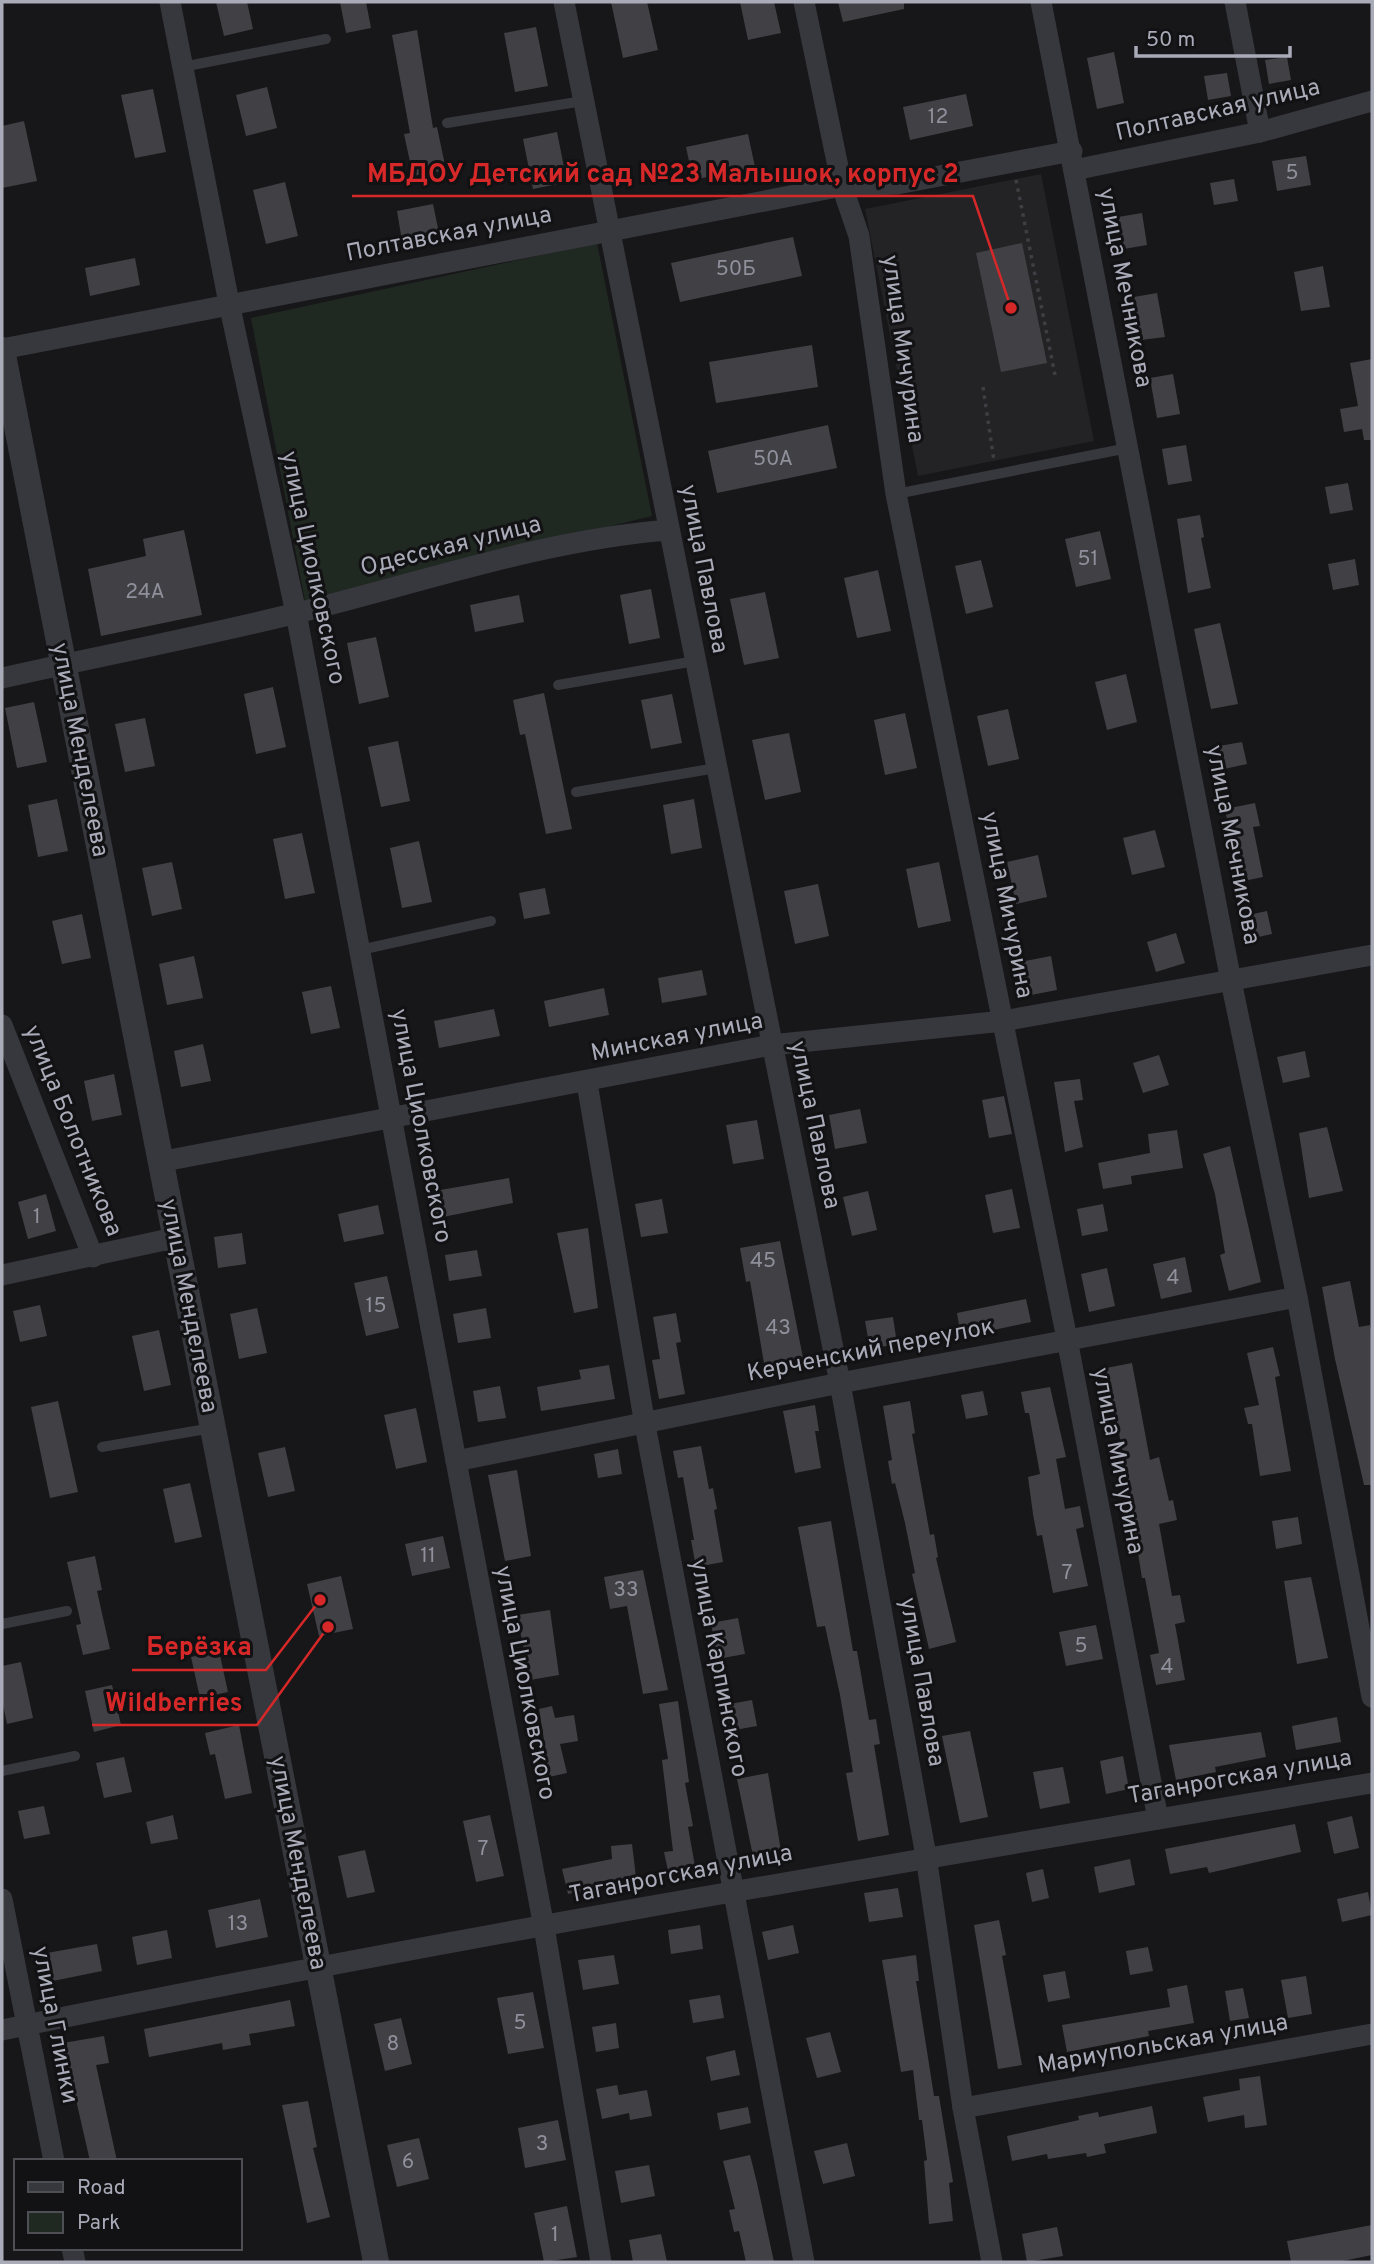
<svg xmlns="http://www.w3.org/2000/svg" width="1374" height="2264" font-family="Overpass,sans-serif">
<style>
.built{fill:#232225}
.green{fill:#202822}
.building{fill:#414045}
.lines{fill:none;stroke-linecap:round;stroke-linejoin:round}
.path{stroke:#3e3f44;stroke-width:3.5;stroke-dasharray:3.5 5;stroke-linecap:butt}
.service{stroke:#37383d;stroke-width:10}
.minor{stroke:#37383d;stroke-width:21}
.tertiary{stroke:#37383d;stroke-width:26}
.labels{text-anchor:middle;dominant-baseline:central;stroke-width:6;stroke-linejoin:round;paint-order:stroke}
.number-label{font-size:21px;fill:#8f909b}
.street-label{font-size:24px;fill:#a9abb8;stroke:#121113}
.leader{fill:none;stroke:#d62828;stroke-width:2.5}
.callout-dot{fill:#d62828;stroke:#121113;stroke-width:2.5}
.callout-label{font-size:26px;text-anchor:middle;font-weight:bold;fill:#d62828;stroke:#121113;stroke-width:6;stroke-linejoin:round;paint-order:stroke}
</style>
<rect width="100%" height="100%" fill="#171618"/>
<path class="built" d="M1041,174l53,267 -176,35 -53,-267z"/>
<path class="green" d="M597,243l55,273 -347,85 -54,-283z"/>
<g class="building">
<path d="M216,2h31l6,27 -29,7z"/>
<path d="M340,2h26l5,26 -25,5z"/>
<path d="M611,2h36l11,48 -35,8z"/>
<path d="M740,2h34l7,31 -33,7z"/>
<path d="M838,2h66v7l-61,13z"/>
<path d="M536,27l12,59 -33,6 -11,-59z"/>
<path d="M417,30l16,98 4,-1 9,43 -33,6 -9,-42 6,-1 -18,-98z"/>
<path d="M1114,52l10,51 -27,6 -10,-51z"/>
<path d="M1287,57l4,23 -22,4 -4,-24z"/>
<path d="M1227,73l4,23 -23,4 -4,-24z"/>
<path d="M267,87l10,41 -31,8 -10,-41z"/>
<path d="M153,89l13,63 -31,6 -14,-63z"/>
<path d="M966,94l7,32 -63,14 -7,-33z"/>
<path d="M24,121l13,60 -35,7v-62z"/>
<path d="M557,132l10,50 -34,7 -10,-50z"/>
<path d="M748,134l7,33 -62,13 -7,-33z"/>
<path d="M1306,156l5,29 -34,6 -5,-30z"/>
<path d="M1234,179l4,22 -24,4 -4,-22z"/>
<path d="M285,182l13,54 -32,8 -13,-54z"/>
<path d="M433,204l6,29 -37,8 -5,-30z"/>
<path d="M1142,213l5,32 -23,4 -6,-32z"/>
<path d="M793,237l9,39 -122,26 -9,-39z"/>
<path d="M1022,243l25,120 -46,9 -25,-119z"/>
<path d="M135,258l5,27 -50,11 -5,-28z"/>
<path d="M1323,266l7,41 -29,4 -7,-39z"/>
<path d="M1157,293l8,44 -24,3 -7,-43z"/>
<path d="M812,345l6,42 -102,16 -7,-41z"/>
<path d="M1372,359v81h-8l-2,-11 -18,3 -4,-23 18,-3 -8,-43z"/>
<path d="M1173,374l7,40 -23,4 -7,-40z"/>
<path d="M828,425l9,43 -120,25 -9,-42z"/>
<path d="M1186,445l6,36 -24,4 -6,-36z"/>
<path d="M1348,483l5,27 -23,4 -5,-27z"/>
<path d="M1200,515l4,22 -3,1 10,50 -23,5 -11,-74z"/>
<path d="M184,530l18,85 -101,21 -13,-67 58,-13 -3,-17z"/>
<path d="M1100,531l11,48 -35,8 -11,-48z"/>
<path d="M1355,559l4,26 -26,5 -5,-26z"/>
<path d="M981,560l12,47 -27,7 -11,-48z"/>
<path d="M878,570l13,61 -34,7 -13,-60z"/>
<path d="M651,589l9,49 -31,6 -9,-49z"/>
<path d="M765,592l14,66 -35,7 -14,-66z"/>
<path d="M519,595l5,27 -49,10 -5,-27z"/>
<path d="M1220,623l18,81 -27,5 -17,-80z"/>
<path d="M376,637l13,60 -30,7 -12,-61z"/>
<path d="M1126,674l11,48 -30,8 -12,-48z"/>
<path d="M273,687l13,60 -30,7 -12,-60z"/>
<path d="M544,693l28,136 -26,5 -21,-100 -5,1 -7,-35z"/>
<path d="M672,694l10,49 -31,6 -10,-49z"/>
<path d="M34,702l13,60 -30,6 -12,-60z"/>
<path d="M1008,709l11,50 -31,7 -11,-50z"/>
<path d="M905,713l12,55 -32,7 -11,-55z"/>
<path d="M145,718l10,48 -30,6 -10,-48z"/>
<path d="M789,733l12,59 -36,8 -13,-60z"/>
<path d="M398,741l12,60 -29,6 -13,-60z"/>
<path d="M1242,742l5,22 -23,5 -5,-23z"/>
<path d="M57,799l11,52 -30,6 -10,-52z"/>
<path d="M694,799l8,49 -31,6 -8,-49z"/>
<path d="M1255,803l5,23 -7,1 10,50 -24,5 -14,-73z"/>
<path d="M1155,830l10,37 -33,8 -9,-37z"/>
<path d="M302,833l13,60 -30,6 -12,-60z"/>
<path d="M419,841l13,61 -30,6 -12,-60z"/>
<path d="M1038,855l9,42 -31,7 -9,-42z"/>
<path d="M172,862l10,47 -30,7 -10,-48z"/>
<path d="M939,862l12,59 -33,7 -12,-59z"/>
<path d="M818,884l11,52 -34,8 -11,-53z"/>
<path d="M545,888l5,26 -26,5 -5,-26z"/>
<path d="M1267,911l5,23 -23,5 -5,-23z"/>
<path d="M82,914l9,44 -29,6 -10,-43z"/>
<path d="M1176,933l9,30 -29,9 -9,-30z"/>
<path d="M194,956l9,42 -36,7 -8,-41z"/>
<path d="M1051,956l6,34 -31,6 -6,-34z"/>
<path d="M702,970l5,25 -45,8 -4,-25z"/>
<path d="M331,986l9,42 -29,6 -9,-42z"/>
<path d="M604,988l5,27 -60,12 -5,-26z"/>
<path d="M494,1009l6,27 -61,12 -5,-27z"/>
<path d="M203,1044l8,37 -30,6 -7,-36z"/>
<path d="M1305,1051l5,26 -27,6 -6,-26z"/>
<path d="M1159,1055l10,30 -26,8 -10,-30z"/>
<path d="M114,1074l8,41 -30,6 -8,-40z"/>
<path d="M1080,1079l3,21 -9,1 9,46 -18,5 -11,-70z"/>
<path d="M1004,1096l8,38 -23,4 -7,-38z"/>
<path d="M860,1109l7,34 -32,6 -6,-34z"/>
<path d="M757,1120l7,39 -31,5 -7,-39z"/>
<path d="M1327,1127l16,64 -34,7 -10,-65z"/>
<path d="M1177,1130l6,38 -52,8 1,8 -29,5 -5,-26 52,-10 -2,-19z"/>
<path d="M1230,1146l31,136 -32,9 -9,-36 5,-2 -10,-59 -12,-40z"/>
<path d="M509,1178l4,25 -80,16 -4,-27z"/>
<path d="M1012,1189l8,39 -27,5 -8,-38z"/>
<path d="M868,1191l9,39 -25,6 -9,-39z"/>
<path d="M46,1194l10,37 -28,8 -10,-37z"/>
<path d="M662,1199l6,34 -27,4 -6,-33z"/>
<path d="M1103,1204l5,27 -26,5 -5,-27z"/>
<path d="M378,1205l6,29 -40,8 -6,-28z"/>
<path d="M588,1228l10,80 -24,5 -17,-80z"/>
<path d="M242,1233l4,31 -28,4 -4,-31z"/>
<path d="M780,1241l24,122 -39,6 -15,-88 -4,1 -6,-34z"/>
<path d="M477,1250l5,26 -33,5 -4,-26z"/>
<path d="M1185,1257l7,35 -31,7 -8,-35z"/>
<path d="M1107,1268l8,38 -26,6 -8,-38z"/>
<path d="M387,1276l12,52 -33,8 -12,-53z"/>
<path d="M1350,1281l9,46 11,-2 2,9v151h-8l-29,-126 -13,-72z"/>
<path d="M1026,1299l5,23 -70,15 -4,-24z"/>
<path d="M40,1305l7,31 -27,6 -7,-31z"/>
<path d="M257,1308l10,45 -28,6 -9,-45z"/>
<path d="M486,1308l5,30 -33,5 -5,-29z"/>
<path d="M676,1313l5,29 -5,1 9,51 -26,5 -7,-39 8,-1 -7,-42z"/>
<path d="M893,1317l4,27 -27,5 -5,-28z"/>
<path d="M159,1330l12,55 -27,6 -12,-55z"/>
<path d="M1273,1347l7,29 -5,1 16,94 -31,5 -8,-52h-4l-4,-16 15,-3 -12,-52z"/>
<path d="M1132,1363l18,97 9,-3 10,44 4,-1 4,20 -18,4 13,72 8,-1 5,27 -10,2 10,56 -29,5 -6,-30 9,-2 -14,-75h-3l-11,-68 3,-1 -28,-141z"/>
<path d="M609,1365l6,34 -74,12 -4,-24 44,-8 -2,-9z"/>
<path d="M500,1386l6,32 -28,4 -5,-31z"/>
<path d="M1050,1387l16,70 -10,2 9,50 15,-3 4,21 -8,2 12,57 -35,7 -11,-58 -5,1 -4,-22 -5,-37 12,-3 -11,-61h-4l-4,-21z"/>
<path d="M983,1391l5,24 -22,4 -5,-24z"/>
<path d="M58,1401l20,91 -28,6 -19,-91z"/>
<path d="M910,1401l5,32 -3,1 18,101 4,-1 4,23 -2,1 20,84 -27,7 -17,-75 3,-1 -10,-50 -10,-40 -3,1 -4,-23 4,-1 -9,-54z"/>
<path d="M815,1405l4,26h-4l6,37 -26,5 -12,-62z"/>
<path d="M416,1408l11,54 -31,7 -12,-54z"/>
<path d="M701,1446l8,43 4,-1 4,21 -3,1 9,52 -27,5 -5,-27h3l-11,-63 -5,1 -5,-27z"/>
<path d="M285,1447l10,44 -27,6 -10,-44z"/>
<path d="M618,1449l4,25 -24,4 -4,-24z"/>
<path d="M517,1470l14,86 -26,5 -17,-86z"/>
<path d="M190,1483l12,54 -27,6 -12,-54z"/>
<path d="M1298,1517l4,27 -26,5 -4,-28z"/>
<path d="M831,1521l22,130h4l12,69 7,-1 4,25 -6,1 15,90 -31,6 -12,-68 7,-1 -13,-77 -15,-69 -8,1 -19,-100z"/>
<path d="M443,1536l7,32 -38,8 -7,-32z"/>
<path d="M95,1556l7,34 -5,1 13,58 -27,6 -7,-30 5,-1 -14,-62z"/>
<path d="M643,1570l25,120 -25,4 -16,-88 -17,3 -6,-32z"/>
<path d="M341,1576l12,53 -34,7 -12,-52z"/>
<path d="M1311,1577l17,81 -31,6 -13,-83z"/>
<path d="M550,1610l9,65 -29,5 -13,-65z"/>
<path d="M738,1618l7,36 -28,5 -6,-36z"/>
<path d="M1096,1625l7,34 -37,7 -7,-34z"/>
<path d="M219,1651l9,41 -28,6 -9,-41z"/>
<path d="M21,1662l12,56 -26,6 -5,-24v-34z"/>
<path d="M112,1685l9,40 -27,7 -9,-41z"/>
<path d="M752,1700l5,26 -28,5 -5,-26z"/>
<path d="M678,1701l11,81 -4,1 8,43 -5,1 7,39 -27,5 -4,-19 9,-1 -11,-91 6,-1 -9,-55z"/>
<path d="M552,1706l3,12 19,-3 4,26 -18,3 7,29 -27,6 -4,-18 11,-3 -8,-49z"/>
<path d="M1337,1717l4,25 -45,8 -4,-24z"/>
<path d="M239,1725l13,68 -27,6 -10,-45 -5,1 -5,-22z"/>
<path d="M970,1731l18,86 -28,6 -18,-87z"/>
<path d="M1261,1732l5,25 -51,10 1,5 -40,8 -7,-35z"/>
<path d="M1123,1756l6,33 -23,5 -6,-33z"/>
<path d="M124,1757l8,35 -28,6 -8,-35z"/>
<path d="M1063,1767l7,36 -30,6 -7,-37z"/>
<path d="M768,1773l13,78 -28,5 -16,-77z"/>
<path d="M44,1806l6,28 -26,5 -6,-28z"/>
<path d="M173,1815l5,24 -27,5 -5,-22z"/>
<path d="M490,1815l14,61 -28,6 -13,-61z"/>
<path d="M1352,1816l7,32 -25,6 -7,-32z"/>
<path d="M1295,1824l6,28 -92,21 -2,-6 -37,7 -5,-25z"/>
<path d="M632,1844l4,33 -42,5 1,6 -27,6 -6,-25 50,-10 -1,-13z"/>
<path d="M365,1850l10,42 -28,6 -9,-42z"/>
<path d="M1130,1859l5,26 -36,8 -5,-26z"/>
<path d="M1043,1869l6,29 -17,4 -6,-29z"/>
<path d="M898,1888l5,29 -34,5 -5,-29z"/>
<path d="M1368,1892l4,23 -30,7 -5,-23z"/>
<path d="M260,1899l8,38 -52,11 -8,-38z"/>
<path d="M999,1920l7,35 -4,1 20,109 -24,4 -24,-144z"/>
<path d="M700,1925l3,24 -32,5 -3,-24z"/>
<path d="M793,1925l6,28 -31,7 -6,-28z"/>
<path d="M167,1930l5,28 -35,7 -5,-28z"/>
<path d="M97,1944l5,27 -49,10 -6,-28z"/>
<path d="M1148,1947l5,24 -23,4 -4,-24z"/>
<path d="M614,1955l5,29 -36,6 -5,-30z"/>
<path d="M916,1955l3,26h-3l18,115h5l14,86 -4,1 4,38 -24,3 -5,-63 3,-1 -5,-40h-3l-6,-50 -12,2 -19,-112z"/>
<path d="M1065,1971l5,27 -22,4 -5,-27z"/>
<path d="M1306,1976l6,38 -24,4 -7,-38z"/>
<path d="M1187,1985l7,38 -46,8 1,5 -82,16 -5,-27 108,-18 -3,-18z"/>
<path d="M1243,1988l6,30 -19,3 -5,-30z"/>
<path d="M533,1992l11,56 -36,6 -11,-56z"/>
<path d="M720,1995l4,23 -31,5 -4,-23z"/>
<path d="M290,2000l5,26 -46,8 2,11 -28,5 -1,-7 -73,14 -5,-28z"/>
<path d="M401,2018l11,46 -27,7 -11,-47z"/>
<path d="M616,2023l3,25 -23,4 -4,-25z"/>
<path d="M830,2032l11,40 -24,6 -11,-40z"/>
<path d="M104,2036l5,27 -13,2 21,96h-27l-27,-118z"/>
<path d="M735,2050l5,25 -29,6 -5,-24z"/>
<path d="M1260,2076l7,49 -22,3 -1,-13 -36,7 -5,-25 37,-7 -1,-11z"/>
<path d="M617,2085l2,10 28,-5 5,26 -22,4 -1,-7 -27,6 -6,-30z"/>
<path d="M308,2101l9,46 -4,1 17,69 -23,6 -25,-118z"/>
<path d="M1152,2106l5,27 -53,11 2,9 -19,4 -1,-4 -38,6 -1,-5 -35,7 -5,-25 72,-16 -1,-4 20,-4 1,5z"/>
<path d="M748,2107l3,16 -31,7 -3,-17z"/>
<path d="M558,2120l8,40 -41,8 -7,-40z"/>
<path d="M419,2138l10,41 -32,8 -10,-42z"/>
<path d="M847,2143l8,33 -32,8 -9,-33z"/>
<path d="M750,2155l7,28 17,79h-28l-7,-31 -5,1 -5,-22 6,-1 -12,-48z"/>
<path d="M649,2165l6,31 -34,7 -6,-32z"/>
<path d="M567,2206l10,51 -33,5 -10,-49z"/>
<path d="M1372,2225v30l-34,7h-47l-4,-21z"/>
<path d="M1057,2227l6,29 -36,6 -5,-28z"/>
<path d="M661,2234l6,28h-34l-4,-22z"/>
</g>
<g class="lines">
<g class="path">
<path d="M1016,180l39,195"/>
<path d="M983,387l11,74"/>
</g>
<g class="service">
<path d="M182,67l144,-28"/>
<path d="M447,123l136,-22"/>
<path d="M896,494l232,-46"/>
<path d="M558,685l137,-24"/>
<path d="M576,792l140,-24"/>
<path d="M360,950l131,-29"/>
<path d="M102,1447l110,-19"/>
<path d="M2,1624l65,-13"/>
<path d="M2,1771l73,-15"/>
</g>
<g class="minor">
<path d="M170,2l59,301 67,310 248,1314 57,335"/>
<path d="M564,2l276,1381 86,473 37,252 29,154"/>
<path d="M804,2l38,184 17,50 37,258 171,845 91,480"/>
<path d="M1041,2l190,979 66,316 75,400"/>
<path d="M1235,2l25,130"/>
<path d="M1074,170l186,-38 112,-31"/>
<path d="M2,349l840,-163 55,-2 175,-33"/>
<path d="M2,678c98,-22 197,-41 295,-65 123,-30 245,-73 372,-83"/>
<path d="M2,1025l91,232"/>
<path d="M587,1083l58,342 159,837"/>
<path d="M159,1162l612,-117 232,-24 369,-66"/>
<path d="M2,1275l172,-37"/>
<path d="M456,1461l384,-78 457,-86"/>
<path d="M2,1899l52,262"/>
<path d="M2,2030c454,-94 913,-170 1370,-247"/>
<path d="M963,2108l409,-74"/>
<path d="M72,2248l3,14"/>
</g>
<path class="tertiary" d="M2,350l374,1912"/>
</g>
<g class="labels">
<g class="number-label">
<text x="938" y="117">12</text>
<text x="1292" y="173">5</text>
<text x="736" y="269">50Б</text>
<text x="773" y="459">50А</text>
<text x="1088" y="559">51</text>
<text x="145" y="592">24А</text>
<text x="37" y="1217">1</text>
<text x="763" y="1261">45</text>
<text x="1173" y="1278">4</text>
<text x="376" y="1306">15</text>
<text x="778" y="1328">43</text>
<text x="428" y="1556">11</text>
<text x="1067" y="1573">7</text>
<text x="626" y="1590">33</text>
<text x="1081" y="1646">5</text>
<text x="1167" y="1667">4</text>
<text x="483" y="1849">7</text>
<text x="238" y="1924">13</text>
<text x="520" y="2023">5</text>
<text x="393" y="2044">8</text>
<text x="542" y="2144">3</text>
<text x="408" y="2162">6</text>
<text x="555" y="2235">1</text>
</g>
<g class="street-label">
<text transform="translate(1218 111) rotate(-13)">Полтавская улица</text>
<text transform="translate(449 235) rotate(-11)">Полтавская улица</text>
<text transform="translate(1124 288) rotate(79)">улица Мечникова</text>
<text transform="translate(902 349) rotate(82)">улица Мичурина</text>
<text transform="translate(451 547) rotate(-14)">Одесская улица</text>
<text transform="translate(312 568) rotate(78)">улица Циолковского</text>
<text transform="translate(703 569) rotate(79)">улица Павлова</text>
<text transform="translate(79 750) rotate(79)">улица Менделеева</text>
<text transform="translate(1232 845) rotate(79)">улица Мечникова</text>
<text transform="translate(1006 905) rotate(79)">улица Мичурина</text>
<text transform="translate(677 1038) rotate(-11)">Минская улица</text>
<text transform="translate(814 1125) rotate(78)">улица Павлова</text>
<text transform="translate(420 1126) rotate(79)">улица Циолковского</text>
<text transform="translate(72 1131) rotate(68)">улица Болотникова</text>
<text transform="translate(188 1306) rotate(79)">улица Менделеева</text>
<text transform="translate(871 1351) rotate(-11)">Керченский переулок</text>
<text transform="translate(1117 1461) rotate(79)">улица Мичурина</text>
<text transform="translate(718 1668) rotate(79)">улица Карпинского</text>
<text transform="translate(921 1682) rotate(80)">улица Павлова</text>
<text transform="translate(524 1683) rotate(79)">улица Циолковского</text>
<text transform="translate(1240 1778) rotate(-10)">Таганрогская улица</text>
<text transform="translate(297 1863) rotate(79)">улица Менделеева</text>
<text transform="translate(681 1875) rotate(-11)">Таганрогская улица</text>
<text transform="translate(54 2025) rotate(79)">улица Глинки</text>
<text transform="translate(1163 2045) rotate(-10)">Мариупольская улица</text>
</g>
</g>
<path class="leader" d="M1011 308L973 196H352M320 1600L266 1670H132M328 1627L257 1725H92"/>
<g class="callout-dot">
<circle cx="1011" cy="308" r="7"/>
<circle cx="320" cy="1600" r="7"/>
<circle cx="328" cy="1627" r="7"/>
</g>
<g class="callout-label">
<text x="663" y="182">МБДОУ Детский сад №23 Малышок, корпус 2</text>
<text x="199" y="1655">Берёзка</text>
<text x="174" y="1711">Wildberries</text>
</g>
<rect width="1374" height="2264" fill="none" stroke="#a9abb8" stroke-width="7"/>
<rect x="14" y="2159" width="228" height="91" fill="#121113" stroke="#4e4f55" stroke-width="2"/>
<rect x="28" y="2182" width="35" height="10" fill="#37383d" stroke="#4e4f55" stroke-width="2"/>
<text x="77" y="2194" font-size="21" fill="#a9abb8">Road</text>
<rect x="28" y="2212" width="35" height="21" fill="#202822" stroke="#4e4f55" stroke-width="2"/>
<text x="77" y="2229" font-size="21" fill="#a9abb8">Park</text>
<path d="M1136 46v10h154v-10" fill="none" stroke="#a9abb8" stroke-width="3.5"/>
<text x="1146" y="46" font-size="21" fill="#a9abb8" stroke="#121113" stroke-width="5" paint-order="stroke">50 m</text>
</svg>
